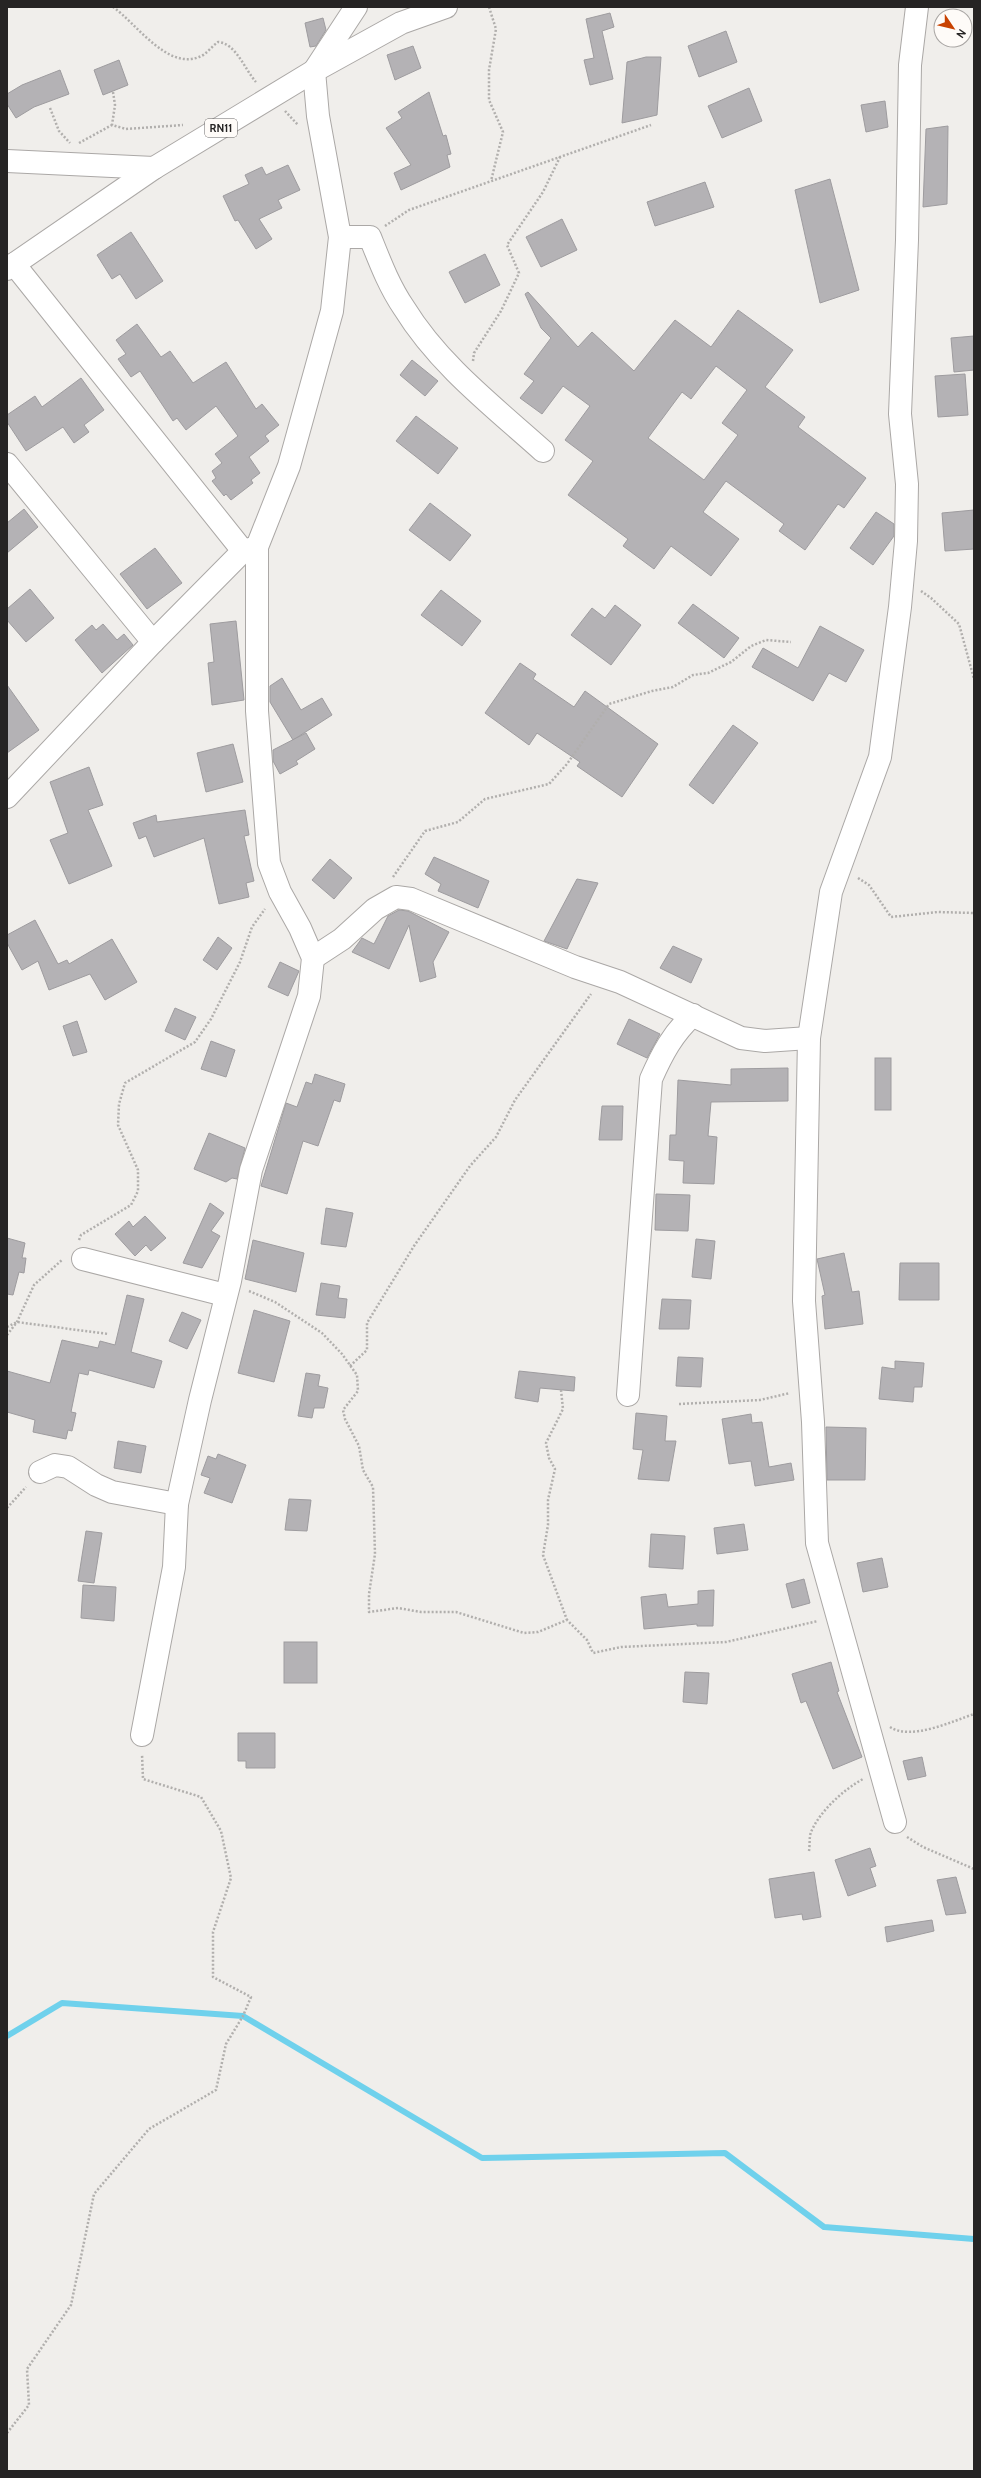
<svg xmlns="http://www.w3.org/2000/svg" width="981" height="2478" font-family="Cabin,sans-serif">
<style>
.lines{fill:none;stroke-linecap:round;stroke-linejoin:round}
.stream{stroke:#6fd1ec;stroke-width:6}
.building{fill:#b4b2b5;stroke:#9e9c9f;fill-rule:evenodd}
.minor-casing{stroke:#aba8a6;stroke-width:24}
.major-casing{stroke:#aba8a6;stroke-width:24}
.path{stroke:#b1afad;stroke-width:2.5;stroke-dasharray:2 2;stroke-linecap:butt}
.minor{stroke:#fff;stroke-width:22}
.major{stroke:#fff;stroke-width:22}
.labels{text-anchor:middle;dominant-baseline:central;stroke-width:3;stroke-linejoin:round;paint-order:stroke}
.shield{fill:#fefbf8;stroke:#676464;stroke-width:1}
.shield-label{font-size:11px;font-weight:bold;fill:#262424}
</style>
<rect width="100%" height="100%" fill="#f0eeeb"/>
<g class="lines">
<path class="stream" d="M7,2036l55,-33 181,13 239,142 243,-5 99,74 150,12"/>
</g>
<g class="building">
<path d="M610,13l4,14 -12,4 11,48 -23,6 -6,-25 10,-2 -8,-39z"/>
<path d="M323,18l3,12 -10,16 -6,1 -5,-24z"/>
<path d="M726,31l11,31 -38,15 -11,-31z"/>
<path d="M413,46l8,22 -26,12 -8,-25z"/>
<path d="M646,57h15l-4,58 -35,8 5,-61z"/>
<path d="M119,60l9,25 -25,10 -9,-25z"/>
<path d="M60,70l9,24 -35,13 -18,11 -9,-14v-10l15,-9z"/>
<path d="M749,88l13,33 -40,17 -14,-32z"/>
<path d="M429,92l14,44 3,-1 5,19 -4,1 3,12 -49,23 -7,-17 17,-8 -25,-37 16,-10 -4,-6z"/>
<path d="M885,101l3,26 -22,5 -5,-27z"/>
<path d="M948,126l-1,78 -24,3 3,-78z"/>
<path d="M288,165l12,25 -22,10 4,8 -23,11 13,20 -16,10 -18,-29 -3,1 -12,-25 26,-12 -4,-9 17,-8 4,8z"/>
<path d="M830,179l29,111 -39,13 -25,-113z"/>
<path d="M705,182l9,25 -59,19 -8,-24z"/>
<path d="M562,219l15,31 -36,17 -15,-30z"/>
<path d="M131,232l32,49 -27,18 -16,-25 -8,5 -15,-24z"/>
<path d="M485,254l15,31 -35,18 -16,-31z"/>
<path d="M528,292l50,55 14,-15 42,39 41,-51 36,27 27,-37 55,40 -28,37 40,30 -7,10 68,51 -22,30 -6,-4 -33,46 -26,-19 5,-7 -58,-43 -23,31 36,27 -28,37 -40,-30 -17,23 -31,-23 5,-7 -60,-44 25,-34 -28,-21 25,-34 -27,-20 -21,28 -22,-16 14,-17 -10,-7 27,-36 -10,-10 -16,-34zM716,366l31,24 -25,33 16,12 -34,45 -56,-42 34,-46 9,7z"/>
<path d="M137,324l24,33 9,-6 23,32 33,-21 30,47 6,-5 17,21 -14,11 4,5 -20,16 11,16 -9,7 2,3 -22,17 -5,-6 -2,2 -12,-15 4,-3 -4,-7 10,-8 -7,-9 23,-18 -22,-30 -30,24 -9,-12 -4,3 -33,-50 -9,6 -13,-18 8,-5 -10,-14z"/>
<path d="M974,336v34l-20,2 -3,-34z"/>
<path d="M412,360l26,21 -13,15 -25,-21z"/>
<path d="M965,374l3,41 -30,2 -3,-41z"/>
<path d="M81,378l23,32 -20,15 5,7 -15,11 -11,-16 -37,24 -19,-29v-7l28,-19 7,11z"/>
<path d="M416,416l42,32 -20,26 -42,-33z"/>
<path d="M430,503l41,32 -21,26 -41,-31z"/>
<path d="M24,509l14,18 -31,26v-30z"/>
<path d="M974,510v39l-29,2 -3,-38z"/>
<path d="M876,512l18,12v12l-21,29 -23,-17z"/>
<path d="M155,548l27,35 -35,26 -27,-35z"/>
<path d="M30,589l24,29 -28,24 -19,-22v-11z"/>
<path d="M441,590l40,31 -19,25 -41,-31z"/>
<path d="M693,604l46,34 -15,20 -46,-35z"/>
<path d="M615,605l26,20 -30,40 -40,-30 21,-27 13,10z"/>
<path d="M236,621l8,79 -32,5 -4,-42 6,-1 -4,-38z"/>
<path d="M103,624l14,16 7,-6 9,11 -31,28 -27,-33 17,-15 4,5z"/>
<path d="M820,626l44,24 -18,32 -17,-9 -16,28 -61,-34 11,-19 35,20z"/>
<path d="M520,663l16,11 -3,5 41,28 11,-16 73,53 -36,53 -45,-31 3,-4 -43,-29 -8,12 -44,-32z"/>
<path d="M282,678l19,32 21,-12 10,17 -39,25 -23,-38v-16z"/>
<path d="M7,685l32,45 -32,23z"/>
<path d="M733,725l25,18 -45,61 -24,-19z"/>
<path d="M306,733l9,16 -19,12 2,3 -18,10 -7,-13v-11z"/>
<path d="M233,744l10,38 -37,10 -9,-39z"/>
<path d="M89,767l14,38 -15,5 24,56 -43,18 -19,-44 18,-7 -18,-51z"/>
<path d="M245,810l4,25 -5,1 10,45 -8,2 3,14 -30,7 -15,-66 -50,19 -8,-21 -7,3 -6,-16 23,-8 1,7z"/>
<path d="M434,857l55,24 -11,27 -40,-17 3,-7 -16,-10z"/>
<path d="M330,859l22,19 -18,21 -22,-19z"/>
<path d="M577,879l21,4 -31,66 -23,-8z"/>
<path d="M399,910l9,1 41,21 -16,30 3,15 -16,5 -11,-57 -20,44 -37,-17 10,-14 12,6 14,-28z"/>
<path d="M35,920l23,44 9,-4 2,4 43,-25 25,43 -32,18 -15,-26 -41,16 -11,-29 -16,9 -15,-27v-8z"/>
<path d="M218,937l14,11 -15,22 -14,-10z"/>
<path d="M673,946l29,13 -11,24 -31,-15z"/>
<path d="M280,962l19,9 -11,25 -20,-9z"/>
<path d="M175,1008l21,9 -11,23 -20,-9z"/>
<path d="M629,1019l31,15 -13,24 -30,-14z"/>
<path d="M77,1021l10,31 -14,4 -10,-30z"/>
<path d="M211,1041l24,9 -9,27 -25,-8z"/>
<rect x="875" y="1058" width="16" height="52"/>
<path d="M788,1068v33l-77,1 -3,34 9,1 -3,47 -31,-1 1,-22 -15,-1 1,-25h6l2,-55 53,5v-16z"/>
<path d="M315,1074l30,10 -5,18 -6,-2 -16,46 -15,-5 -16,53 -26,-8 25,-83 11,4 9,-25 6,2z"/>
<path d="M602,1106h21l-1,34h-23z"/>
<path d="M209,1133l36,15 -8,31 -5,-1 -6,4 -32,-13z"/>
<path d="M656,1194l34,1 -2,36 -33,-1z"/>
<path d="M210,1203l14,10 -13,18 9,5 -18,32 -19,-5z"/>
<path d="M326,1208l27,5 -7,34 -25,-3z"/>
<path d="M145,1216l21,22 -15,13 -5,-6 -11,11 -20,-22 14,-13 4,6z"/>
<path d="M7,1238l18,5 -3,15h4l-2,15 -5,-1 -6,23 -6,-1z"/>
<path d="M696,1239l19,2 -4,38 -19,-2z"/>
<path d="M253,1240l51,13 -8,39 -51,-13z"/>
<path d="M844,1253l8,39 7,-1 4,33 -38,5 -3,-33 3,-1 -8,-36z"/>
<path d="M900,1263h39v37h-40z"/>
<path d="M321,1283l19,3 -2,12 9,1 -2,19 -29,-3z"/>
<path d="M127,1295l17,4 -13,53 31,9 -8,27 -65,-18 -1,5 -9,-2 -8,39 5,1 -4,18 -4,-1 -2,9 -33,-7 2,-12 -28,-8v-41l43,12 12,-43 36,8 2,-7 15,4z"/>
<path d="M662,1299l29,1 -2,29h-30z"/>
<path d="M254,1310l36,11 -16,61 -36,-9z"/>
<path d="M182,1312l19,8 -14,29 -18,-8z"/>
<path d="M678,1357l25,1 -2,29 -25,-1z"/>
<path d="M895,1361l29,2 -2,24h-8l-1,15 -34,-3 3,-32 13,2z"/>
<path d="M519,1371l56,6 -1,14 -34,-3 -2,14 -23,-4z"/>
<path d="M306,1373l14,2 -2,11 10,2 -4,20h-10l-2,10 -14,-2z"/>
<path d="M636,1413l31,3 -2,25h11l-7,40 -31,-2 5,-29 -10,-1z"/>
<path d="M751,1414l1,9 10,-1 7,45 22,-4 3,17 -39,6 -4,-25 -22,3 -7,-45z"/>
<path d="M826,1427l40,1 -1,52h-38z"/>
<path d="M118,1441l28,5 -5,27 -27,-5z"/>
<path d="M218,1454l28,11 -14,38 -28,-10 6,-15 -9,-3 7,-19 8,3z"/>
<path d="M289,1499l22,1 -4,31 -22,-1z"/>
<path d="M744,1524l4,26 -31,4 -3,-26z"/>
<path d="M86,1531l16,2 -8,50 -16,-2z"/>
<path d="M651,1534l34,2 -2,33 -34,-2z"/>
<path d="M882,1558l6,29 -25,5 -6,-29z"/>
<path d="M804,1579l6,24 -18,5 -6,-24z"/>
<path d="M83,1585l33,2 -2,34 -33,-3z"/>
<path d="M714,1590l-1,36h-16v-2l-53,5 -3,-32 25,-3 2,13 30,-3v-13z"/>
<rect x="284" y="1642" width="33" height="41"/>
<path d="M831,1662l8,29 -2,1 25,65 -29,12 -27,-68 -5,2 -9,-29z"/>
<path d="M685,1672l24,1 -2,31 -24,-2z"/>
<path d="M238,1733h37v35h-29v-7h-8z"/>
<path d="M922,1757l4,19 -18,4 -5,-19z"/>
<path d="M870,1848l6,18 -6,2 6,18 -28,10 -13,-36z"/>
<path d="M814,1872l7,45 -18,3 -1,-6 -27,4 -6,-39z"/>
<path d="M956,1877l10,36 -20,2 -9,-35z"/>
<path d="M932,1920l2,11 -47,11 -2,-15z"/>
</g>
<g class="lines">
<g class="minor-casing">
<g id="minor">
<path d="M7,161l147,7"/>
<path d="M340,237h30c10,25 19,49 34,71 35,57 90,99 139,143"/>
<path d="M14,264l229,287"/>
<path d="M7,464l146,178"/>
<path d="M7,797l146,-155 90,-91 14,-4"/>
<path d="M313,958l29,-19 33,-30 21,-12 15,2 164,68 45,15 121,56 24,3 44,-3"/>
<path d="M83,1259l142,36"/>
<path d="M628,1395l23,-316c11,-25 22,-46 42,-64"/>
<path d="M40,1472l15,-7 13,2 28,18 16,7 65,12"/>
<path d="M142,1735l32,-168 3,-63 23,-104 30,-119 21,-111 58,-174 4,-38 -13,-30 -20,-36 -11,-29 -12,-152v-164l32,-81 43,-155 8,-74 -22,-121 -4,-45 42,-64"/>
<path d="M895,1822l-78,-279 -4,-121 -9,-121 5,-263 22,-146 49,-135 20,-150 6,-66 1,-57 -7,-70 7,-174 3,-175 7,-58"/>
</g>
</g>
<g class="major-casing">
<path id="major" d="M7,269l147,-101 160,-97 87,-48 45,-16"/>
</g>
<g class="path">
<path d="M113,7c23,16 54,63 86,50 7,-2 13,-11 19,-15 18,1 27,28 38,40"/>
<path d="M489,7l7,22 -7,41v30l14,32 -12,49"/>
<path d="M113,92l2,13 -3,20 14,4 57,-4"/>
<path d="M50,108l9,23 11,12"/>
<path d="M285,111l13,14"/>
<path d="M79,143l33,-18"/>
<path d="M385,226l24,-16 242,-85"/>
<path d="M473,361l1,-8 27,-42 18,-38 -12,-28 36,-53 17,-35"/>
<path d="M921,591l10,7 28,26 15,55"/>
<path d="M393,877l32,-46 33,-9 27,-23 64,-15 18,-20 42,-60 43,-13 21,-4 20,-12 15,-2 23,-11 20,-16 15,-6 25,2"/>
<path d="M858,878l11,7 22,32 47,-5 36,1"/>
<path d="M79,1240l2,-5 50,-30 7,-14v-21l-20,-45 1,-21 6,-21 70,-41 16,-23 29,-57 12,-35 13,-18"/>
<path d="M249,1291l26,11 47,31 20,21 15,21 1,16 -15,19 2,9 14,27 4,24 10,17 2,67 -6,40v18l29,-4 23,4h35l68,21 14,-1 29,-12 20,20 6,13 28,-6 105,-5 92,-21"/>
<path d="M7,1327l10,-5 91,12"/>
<path d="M7,1335l10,-13 17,-37 28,-25"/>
<path d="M350,1366l17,-16v-27l47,-77 56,-80 26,-29 19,-37 76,-106"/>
<path d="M561,1390l2,19 -17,34 3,15 6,11 -7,31v25l-5,30 24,65"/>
<path d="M679,1404l81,-4 30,-7"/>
<path d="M7,1508l19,-21"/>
<path d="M890,1727c21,14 63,-6 84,-13"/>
<path d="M907,1837l16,10 51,22"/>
<path d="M809,1851c1,-5 0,-14 2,-19 9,-21 32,-42 52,-53"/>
<path d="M7,2433l22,-28 -2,-36 44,-64 23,-111 55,-65 67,-39 10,-46 17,-28 8,-19 -38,-20v-45l18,-54 -10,-47 -20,-34 -58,-18 -1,-25"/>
</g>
<use href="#minor" class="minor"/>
<use href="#major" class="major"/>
</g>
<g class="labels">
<rect class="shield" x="205" y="119" width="32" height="18" rx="3"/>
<g class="shield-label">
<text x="221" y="128">RN11</text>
</g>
</g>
<rect width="981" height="2478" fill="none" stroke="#262424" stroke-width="16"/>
<g transform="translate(953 28) rotate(125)"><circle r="19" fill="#fefbf8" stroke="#a8a5a3"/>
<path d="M0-3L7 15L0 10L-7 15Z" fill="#c84201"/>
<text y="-6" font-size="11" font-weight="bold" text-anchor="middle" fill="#262424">N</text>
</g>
</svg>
